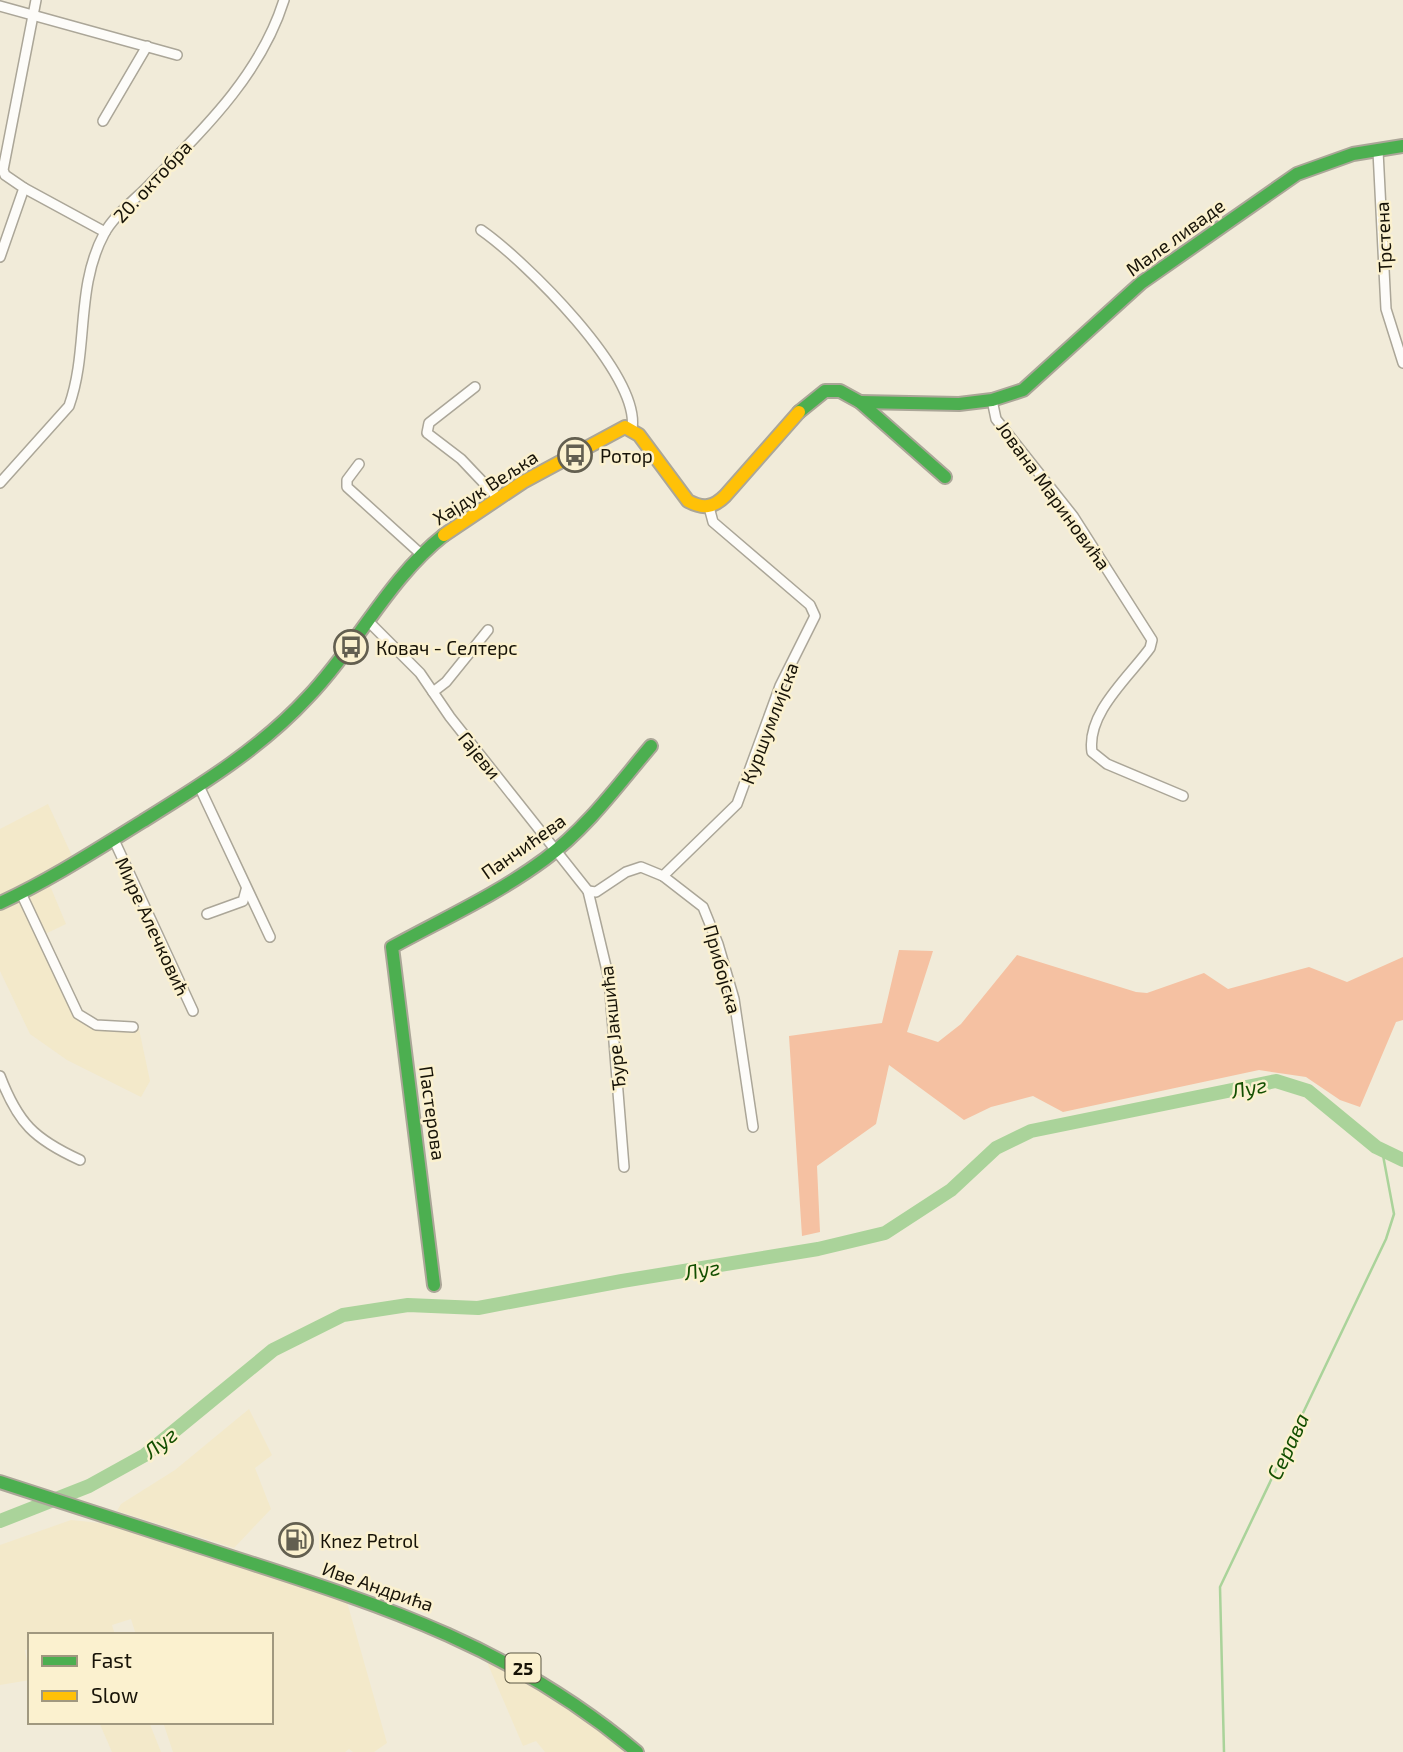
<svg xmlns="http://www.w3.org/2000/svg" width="1403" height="1752" font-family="'Exo 2',sans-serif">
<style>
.built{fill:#f3e9ca}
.forest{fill:#f5c1a2}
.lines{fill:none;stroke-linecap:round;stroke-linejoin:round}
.stream{stroke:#aad39a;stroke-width:2.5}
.river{stroke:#aad39a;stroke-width:14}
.street-casing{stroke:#aba698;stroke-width:12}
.fast-casing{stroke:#aba698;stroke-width:16}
.slow-casing{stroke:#aba698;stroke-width:16}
.street{stroke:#fdfcf9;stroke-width:9}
.fast{stroke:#4caf50;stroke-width:12}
.slow{stroke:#ffc107;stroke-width:12}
.labels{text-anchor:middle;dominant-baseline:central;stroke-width:5;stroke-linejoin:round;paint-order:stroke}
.shield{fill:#fbf1cf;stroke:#5b5643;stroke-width:2}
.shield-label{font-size:18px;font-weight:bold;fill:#171307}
.street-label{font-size:19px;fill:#171307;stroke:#fbf1cf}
.poi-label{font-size:19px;fill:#171307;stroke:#fbf1cf;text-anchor:start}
.water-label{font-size:21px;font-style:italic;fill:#134f00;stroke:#fbf1cf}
</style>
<rect width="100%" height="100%" fill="#f1ebd9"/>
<g class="built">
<path d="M48,804l25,54 -73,39v-68z"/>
<path d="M48,881l18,43 -25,12 -17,-42z"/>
<path d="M19,899l55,117 24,11 41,2 11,52 -9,16 -74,-37 -37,-26 -30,-63v-64z"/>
<path d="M249,1409l23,46 -17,13 16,41 -37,39 -117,-37 4,-7 54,-34z"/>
<path d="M71,1520l50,5 226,77 40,141 -13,9h-21l-4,-3 -4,3h-172l-10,-30h108v-87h-135l-5,-16 -19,6 3,10h-85v14l-5,1 5,30 -30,5v-140z"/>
<path d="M484,1655l70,40 78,57h-87l-9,-11 -13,5z"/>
<path d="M99,1722h50l12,30h-49z"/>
</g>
<path class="forest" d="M899,950l34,1 -26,81 31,10 23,-18 56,-69 119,37 11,1 57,-20 24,16 81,-22 38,15 56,-25v63l-7,2 -36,85 -20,-7 -34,-23 -47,-7 -196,42 -30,-16 -42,11 -27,13 -75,-55 -13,59 -59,42 3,66 -18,4 -13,-200 93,-13z"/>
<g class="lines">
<path class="stream" d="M1224,1752l-4,-165 166,-348 8,-25 -12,-64"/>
<path class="river" d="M0,1521l89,-35 56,-31 128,-105 70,-35 65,-10 70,3 144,-27 196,-32 67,-16 66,-43 45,-42 35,-17 245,-50 32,10 68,56 27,13"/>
<g class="street-casing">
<g id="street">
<path d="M0,6l177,49"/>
<path d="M103,121l44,-75"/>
<path d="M1378,151l8,158 17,54"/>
<path d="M24,188l81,44"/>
<path d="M481,230c43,30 160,144 151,199"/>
<path d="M0,257l24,-69 -19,-13 -2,-5 33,-170"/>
<path d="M475,387l-46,36 -2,10 34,26 37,39"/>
<path d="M992,400l4,19 77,97 79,124 -2,8c-20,28 -64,65 -58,104l15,12 76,32"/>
<path d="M359,464l-12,16v7l75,68"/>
<path d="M0,483l69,-77c20,-56 6,-118 35,-172 10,-19 32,-35 47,-51 53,-54 110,-109 133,-183"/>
<path d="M370,623l50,50 30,44 138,174 21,88 15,188"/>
<path d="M433,692l13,-10 42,-52"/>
<path d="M199,786l71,151"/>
<path d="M114,840l79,171"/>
<path d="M663,876l74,-72 43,-118 35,-70 -5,-11 -97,-83 -4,-15"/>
<path d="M588,891l8,1 30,-20 15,-5 22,9 40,31 15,37 16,55 19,128"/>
<path d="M21,893l57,121 18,11 37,2"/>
<path d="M207,914l36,-13 3,-11"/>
<path d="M0,1076c18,47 34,63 80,84"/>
</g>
</g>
<g class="fast-casing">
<g id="fast">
<path d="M860,402l99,2 33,-4 31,-10 118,-107 156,-109 56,-20 50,-8"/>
<path d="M799,412l26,-21h15l20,11 85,75"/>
<path d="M0,903c50,-23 96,-53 143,-82 58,-36 118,-73 165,-124 49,-51 80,-118 136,-162"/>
<path d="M434,1285l-42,-338c51,-28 106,-53 153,-88 42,-31 73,-74 106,-113"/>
<path d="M0,1482c79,26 159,51 238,77 150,48 277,90 399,193"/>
</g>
</g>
<g class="slow-casing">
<path id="slow" d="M444,535l79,-53 102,-55 14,8 49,66c15,8 25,7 37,-5l74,-84"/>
</g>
<use href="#street" class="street"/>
<use href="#fast" class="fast"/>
<use href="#slow" class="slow"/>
</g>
<defs>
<g id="bus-ring" transform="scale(1.75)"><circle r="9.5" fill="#fbf1cf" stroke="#635f50" stroke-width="1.5"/><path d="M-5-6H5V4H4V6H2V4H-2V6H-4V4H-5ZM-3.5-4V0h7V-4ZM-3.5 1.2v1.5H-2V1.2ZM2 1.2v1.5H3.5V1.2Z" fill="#635f50"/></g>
<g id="fuel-ring" transform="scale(1.75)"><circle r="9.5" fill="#fbf1cf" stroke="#635f50" stroke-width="1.5"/><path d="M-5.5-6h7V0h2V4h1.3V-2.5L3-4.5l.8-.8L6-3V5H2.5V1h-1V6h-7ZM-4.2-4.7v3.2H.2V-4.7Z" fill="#635f50"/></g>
</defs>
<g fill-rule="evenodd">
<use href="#bus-ring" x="575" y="455"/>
<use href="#bus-ring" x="351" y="647"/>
<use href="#fuel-ring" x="296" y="1540"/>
</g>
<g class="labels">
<rect class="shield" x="505.5" y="1653.5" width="35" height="29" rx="5"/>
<g class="shield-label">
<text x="523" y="1668">25</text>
</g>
<g class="street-label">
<text transform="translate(152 181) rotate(-47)">20. октобра</text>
<text transform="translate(1175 237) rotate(-36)">Мале ливаде</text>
<text transform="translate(1383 237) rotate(-93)">Трстена</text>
<text transform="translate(485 487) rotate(-33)">Хајдук Вељка</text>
<text transform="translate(1054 495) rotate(54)">Јована Мариновића</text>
<text transform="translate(769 723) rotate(-69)">Куршумлијска</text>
<text transform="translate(480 755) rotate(51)">Гајеви</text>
<text transform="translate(523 846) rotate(-35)">Панчићева</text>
<text transform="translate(153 926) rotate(65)">Мире Алечковић</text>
<text transform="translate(723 969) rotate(74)">Прибојска</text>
<text transform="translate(612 1028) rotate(-96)">Ђуре Јакшића</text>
<text transform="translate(433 1113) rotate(82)">Пастерова</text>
<text transform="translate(378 1586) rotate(19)">Иве Андрића</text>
</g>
<g class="poi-label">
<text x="600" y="455">Ротор</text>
<text x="376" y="647">Ковач - Селтерс</text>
<text x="320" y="1540">Knez Petrol</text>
</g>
<g class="water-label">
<text transform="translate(1249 1087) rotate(-11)">Луг</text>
<text transform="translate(702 1269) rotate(-10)">Луг</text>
<text transform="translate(160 1442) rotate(-38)">Луг</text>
<text transform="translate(1287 1446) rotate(-65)">Серава</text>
</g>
</g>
<rect x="28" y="1633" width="245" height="91" fill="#fbf1cf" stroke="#a0987f" stroke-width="2"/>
<rect x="42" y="1656" width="35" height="10" fill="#4caf50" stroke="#a0987f" stroke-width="2"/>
<text x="91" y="1668" font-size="21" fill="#171307">Fast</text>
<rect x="42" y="1691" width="35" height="10" fill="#ffc107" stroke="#a0987f" stroke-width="2"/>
<text x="91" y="1703" font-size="21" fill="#171307">Slow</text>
</svg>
